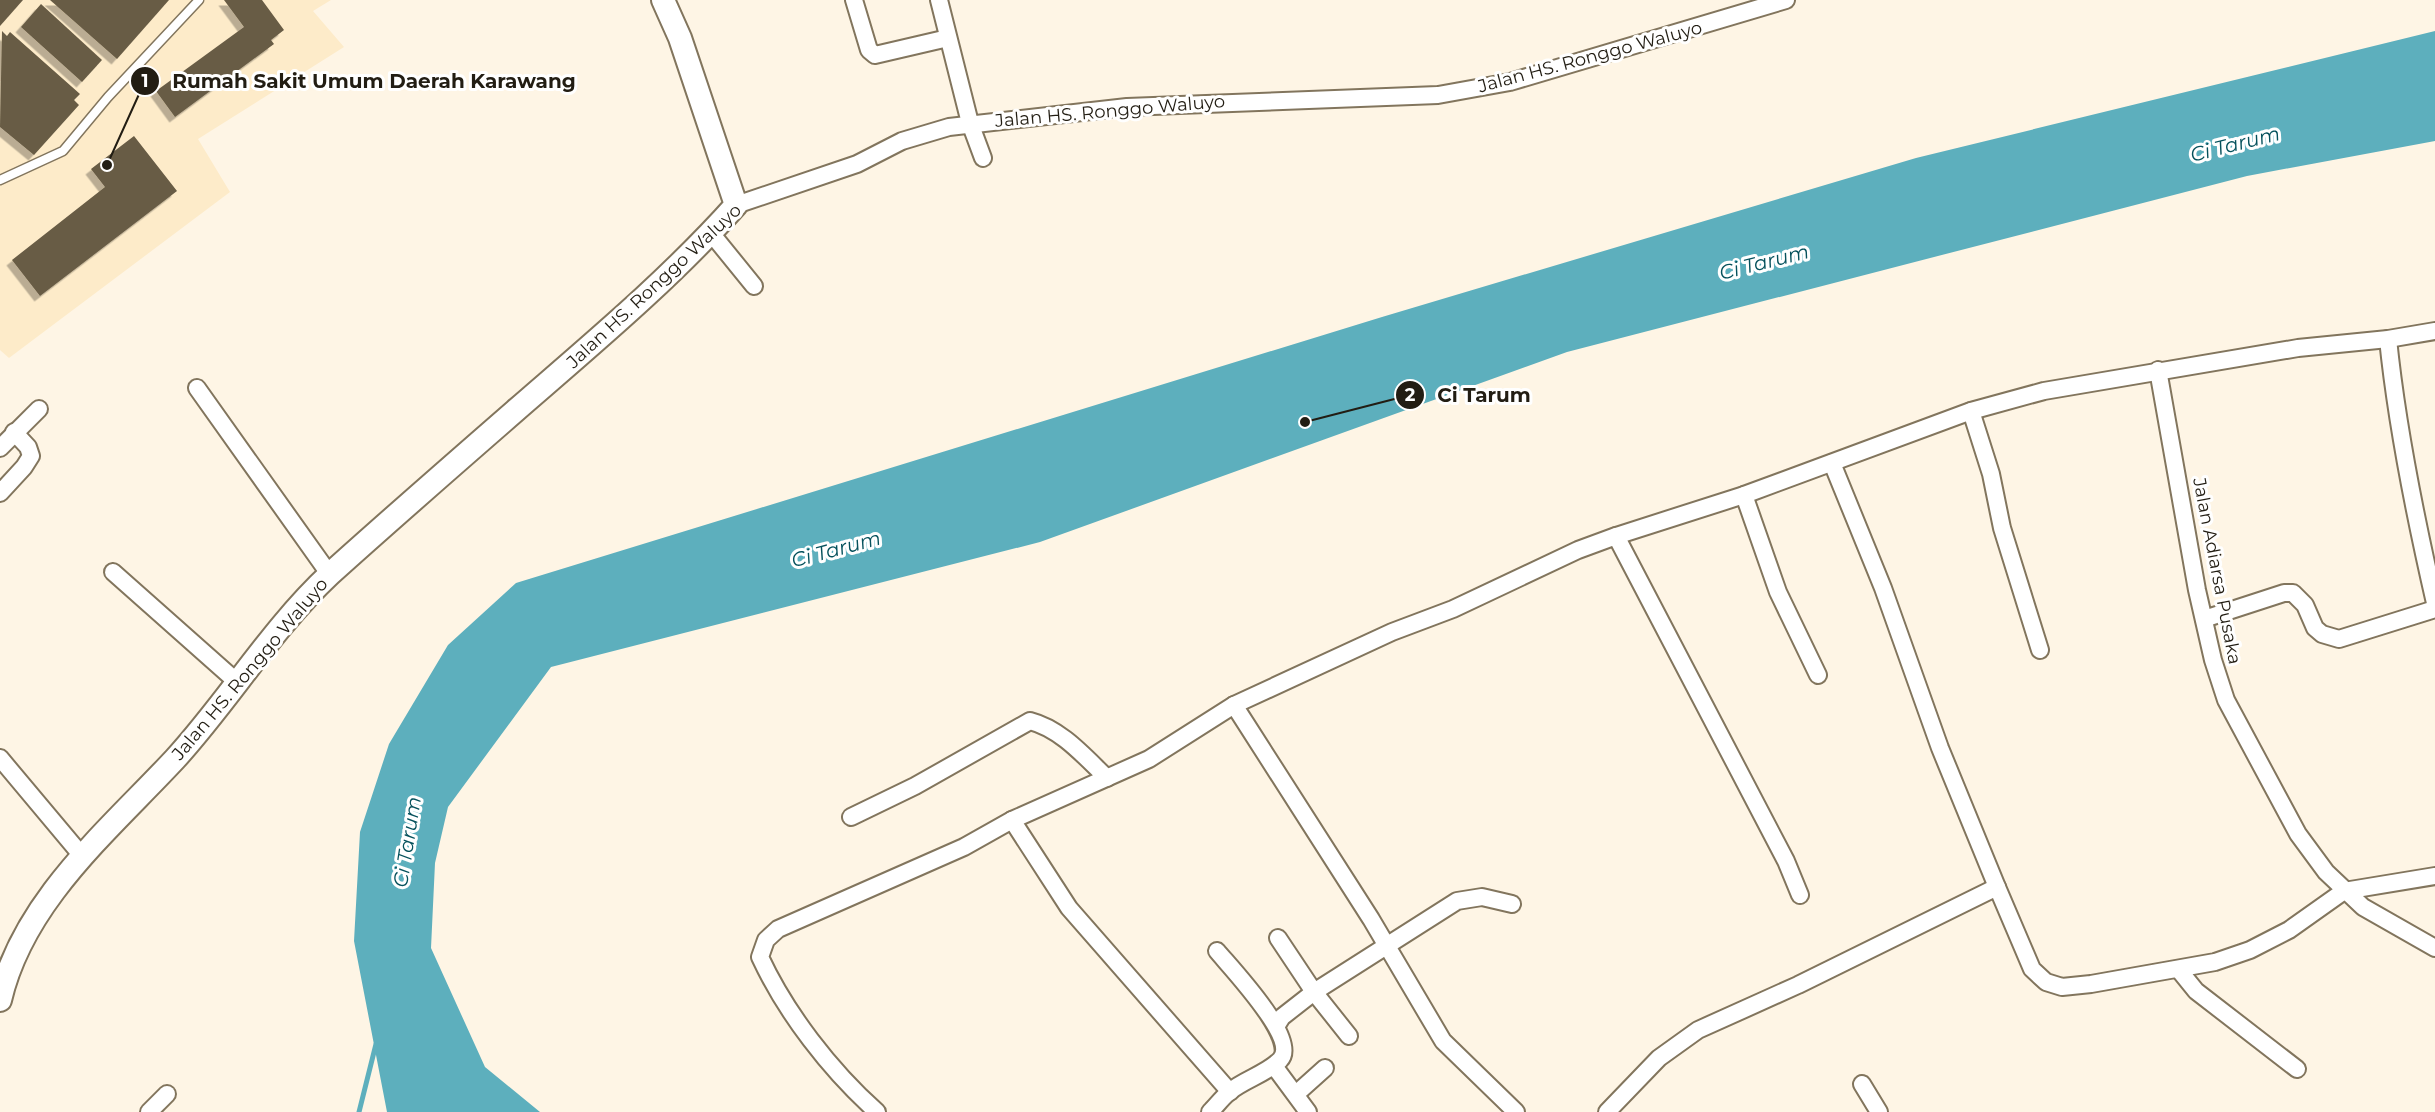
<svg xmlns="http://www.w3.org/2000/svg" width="2435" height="1112" font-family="Montserrat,sans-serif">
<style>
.built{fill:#fdebc9}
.water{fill:#5dafbd}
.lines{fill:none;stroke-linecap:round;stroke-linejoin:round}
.stream{stroke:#5dafbd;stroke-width:5}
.building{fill:#685c45;filter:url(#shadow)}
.lane-casing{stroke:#82755d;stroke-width:11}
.street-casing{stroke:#82755d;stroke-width:20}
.secondary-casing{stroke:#82755d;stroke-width:26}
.lane{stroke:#fff;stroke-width:8}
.street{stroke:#fff;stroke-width:16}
.secondary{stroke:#fff;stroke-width:22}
.labels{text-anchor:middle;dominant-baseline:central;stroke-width:6;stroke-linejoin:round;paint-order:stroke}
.street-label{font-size:18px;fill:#221d13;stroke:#fff}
.water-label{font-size:20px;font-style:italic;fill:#05515c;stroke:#fff}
.leader{fill:none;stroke:#221d13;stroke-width:2}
.callout-dot{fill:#221d13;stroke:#fff;stroke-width:2}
.mark-label{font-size:18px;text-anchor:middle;font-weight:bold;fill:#fff}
.callout-label{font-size:20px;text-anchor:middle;font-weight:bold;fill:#221d13;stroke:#fff;stroke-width:6;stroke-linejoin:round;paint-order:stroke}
</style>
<defs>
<filter id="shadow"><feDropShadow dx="-5.5" dy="5.5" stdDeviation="0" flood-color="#0004"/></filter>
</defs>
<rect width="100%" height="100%" fill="#fef5e5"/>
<path class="built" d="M0,0h331l-18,11 31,36 -146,92 32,53 -221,166 -9,-8z"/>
<path class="water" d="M2435,31v110l-188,35 -680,176 -527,190 -489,125 -103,140 -13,56 -4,85 54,119 55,45h-153l-33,-171 6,-109 29,-88 59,-99 68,-62 866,-266 534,-159z"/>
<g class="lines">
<path class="stream" d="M359,1112l17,-68"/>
</g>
<g class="building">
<path d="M0,0h23l-23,26z"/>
<path d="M50,0h119l-52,59z"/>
<path d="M224,0h38l22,30 -13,10 3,4 -99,73 -19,-26 88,-64z"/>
<path d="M41,4l61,56 -20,22 -61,-55z"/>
<path d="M2,31l5,5 3,-4 70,62 -6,6 5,5 -45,50 -34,-28z"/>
<path d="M134,136l43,55 -137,105 -28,-36 93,-73 -14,-18z"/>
</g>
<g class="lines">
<g class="lane-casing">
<path id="lane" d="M0,180l63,-29 45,-54 91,-97"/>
</g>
<g class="street-casing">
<g id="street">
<path d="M854,0l15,50 6,5 73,-17"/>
<path d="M939,0l31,123 13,35"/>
<path d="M736,205l121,-41 45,-23 47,-14 178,-20 311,-12 72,-13 276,-82"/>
<path d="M711,233l43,53"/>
<path d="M2388,339c9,89 27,177 47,264"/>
<path d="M2158,370l39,220 16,70 13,40 72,134 28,38 37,35 72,41"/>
<path d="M197,388l133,187"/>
<path d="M1971,411l20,63 11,54 38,122"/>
<path d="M0,448l39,-39"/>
<path d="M1832,463l51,125 57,160 57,139 35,82 14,13 16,5 29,-3 124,-22 35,-12 39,-20 55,-39 91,-15"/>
<path d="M0,493l24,-26 7,-11 -3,-9 -14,-15"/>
<path d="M1744,495l34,97 40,83"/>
<path d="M1616,536l170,325 14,34"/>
<path d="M113,572l124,110"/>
<path d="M2204,619l80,-26h9l12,12 10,23 7,6 17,5 96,-30"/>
<path d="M1234,705l137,214 72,122 73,71"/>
<path d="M0,758l83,99"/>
<path d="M851,817l64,-31 115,-65c31,8 54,35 77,57"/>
<path d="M1012,820l57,88 161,184"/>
<path d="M1278,938l36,54 35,44"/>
<path d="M2179,970l17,21 101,78"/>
<path d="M1277,1025l5,-8 32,-25 143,-91 25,-4 30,7"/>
<path d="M1274,1066l34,46"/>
<path d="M1862,1084l17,28"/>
<path d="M1296,1094l29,-26"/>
<path d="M149,1112l18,-18"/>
<path d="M877,1112c-47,-42 -91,-99 -117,-155l6,-17 12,-11 186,-82 48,-27 137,-61 85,-54 158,-73 61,-23 125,-59 38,-14 128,-41 227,-84 73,-20 254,-43 90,-9 47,-8"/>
<path d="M1210,1112c6,-6 12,-14 19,-20 16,-13 37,-18 51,-32 20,-20 -49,-92 -63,-109"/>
<path d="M1607,1112l52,-54 39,-28 100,-45 199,-98"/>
</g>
</g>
<g class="secondary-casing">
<path id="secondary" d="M0,1000c23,-99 108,-169 175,-241 54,-59 96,-130 155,-185 61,-55 123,-109 185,-163 77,-67 154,-131 221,-206l-56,-167 -17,-38"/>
</g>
<use href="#lane" class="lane"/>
<use href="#street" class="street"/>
<use href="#secondary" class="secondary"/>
</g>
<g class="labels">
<g class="street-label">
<text transform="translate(1590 57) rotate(-15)">Jalan HS. Ronggo Waluyo</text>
<text transform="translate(1110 111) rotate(-5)">Jalan HS. Ronggo Waluyo</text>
<text transform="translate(654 286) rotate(-43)">Jalan HS. Ronggo Waluyo</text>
<text transform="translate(2217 571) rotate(79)">Jalan Adiarsa Pusaka</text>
<text transform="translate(250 669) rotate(-50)">Jalan HS. Ronggo Waluyo</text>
</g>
<g class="water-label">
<text transform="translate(2235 144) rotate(-14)">Ci Tarum</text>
<text transform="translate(1764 262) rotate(-14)">Ci Tarum</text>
<text transform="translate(836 549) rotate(-15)">Ci Tarum</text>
<text transform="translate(407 842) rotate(-81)">Ci Tarum</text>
</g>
</g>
<path class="leader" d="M107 165L145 81M1305 422L1410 395"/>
<g class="callout-dot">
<circle cx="107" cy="165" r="6"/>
<circle cx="1305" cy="422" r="6"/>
<circle cx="145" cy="81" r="15"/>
<circle cx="1410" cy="395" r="15"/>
</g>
<g class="mark-label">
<text x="145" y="87">1</text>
<text x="1410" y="401">2</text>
</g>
<g class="callout-label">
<text x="374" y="88">Rumah Sakit Umum Daerah Karawang</text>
<text x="1484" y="402">Ci Tarum</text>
</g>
</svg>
